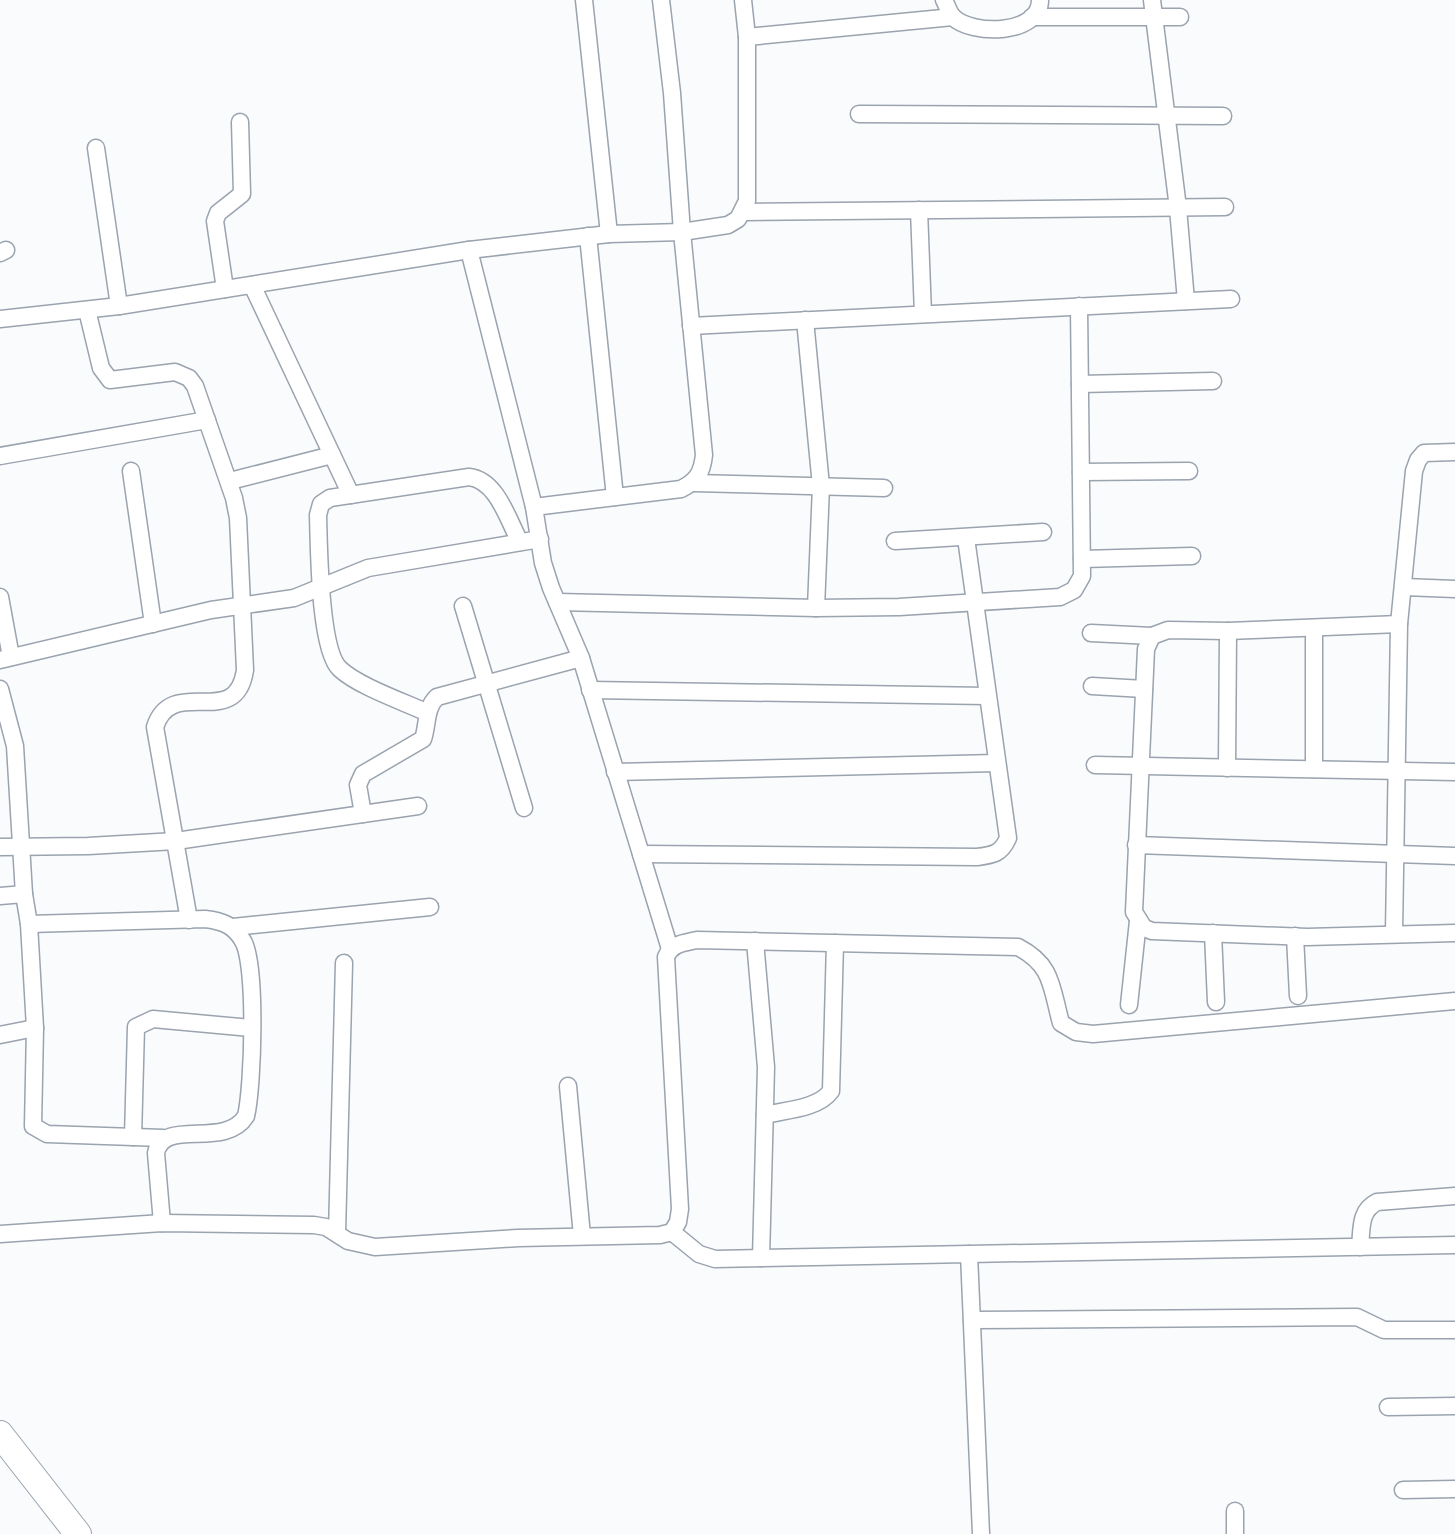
<svg xmlns="http://www.w3.org/2000/svg" width="1455" height="1534" font-family="'IBM Plex Sans',sans-serif">
<style>
.lines{fill:none;stroke-linecap:round;stroke-linejoin:round}
.minor-casing{stroke:#9aa3ae;stroke-width:19}
.highway-casing{stroke:#9aa3ae;stroke-width:28}
.minor{stroke:#fff;stroke-width:16}
.highway{stroke:#fff;stroke-width:26}
</style>
<rect width="100%" height="100%" fill="#f9fbfd"/>
<g class="lines">
<g class="minor-casing">
<g id="minor">
<path d="M584,0l25,234"/>
<path d="M944,0c3,5 5,13 9,17 19,19 87,18 87,-17"/>
<path d="M1152,0l26,208 8,93"/>
<path d="M1032,17h148"/>
<path d="M747,37l206,-20"/>
<path d="M859,114l364,2"/>
<path d="M96,148l23,158"/>
<path d="M919,210l4,104"/>
<path d="M744,212l481,-5"/>
<path d="M588,236l27,261"/>
<path d="M469,250l65,257 9,56 8,25 30,70 89,291"/>
<path d="M0,253l6,-3"/>
<path d="M252,285l99,210"/>
<path d="M225,289l-10,-68 3,-8 24,-19 -2,-72"/>
<path d="M87,310l14,58 9,12 65,-8 14,6 6,8 39,112 4,20 7,152c-9,62 -73,4 -90,57l34,193"/>
<path d="M0,319l119,-13 350,-56 140,-16 73,-2 46,-7 10,-6 9,-18v-164l-4,-37"/>
<path d="M805,320l16,166 -5,122"/>
<path d="M691,326l540,-27"/>
<path d="M1080,384l133,-3"/>
<path d="M0,456l207,-36"/>
<path d="M131,471l22,153"/>
<path d="M1081,472l108,-1"/>
<path d="M230,481l102,-26"/>
<path d="M694,483l190,5"/>
<path d="M534,507l147,-18c16,-8 21,-16 23,-34l-22,-223 -10,-139 -11,-93"/>
<path d="M895,541l148,-9"/>
<path d="M1082,559l110,-3"/>
<path d="M1404,587l51,2"/>
<path d="M0,597l11,60"/>
<path d="M557,602l259,6 83,-1 161,-10 14,-7 8,-14 -3,-270"/>
<path d="M463,606l61,202"/>
<path d="M1399,624l-171,7 -60,-1 -16,6 -6,13 -12,263 10,16 8,3 155,6 148,-4"/>
<path d="M1314,628v141"/>
<path d="M1091,633l61,3"/>
<path d="M0,660l211,-50 83,-12 74,-30 172,-29"/>
<path d="M1092,686l52,3"/>
<path d="M0,689l15,57 9,148 5,30 6,104 -2,98 14,8 116,4"/>
<path d="M590,690l397,6"/>
<path d="M428,713c-24,-11 -70,-27 -88,-44 -21,-19 -21,-123 -22,-154l3,-11 9,-6 139,-21c28,3 39,43 51,65"/>
<path d="M1095,765l360,7"/>
<path d="M1227,768l1,-137"/>
<path d="M615,772l382,-9"/>
<path d="M363,814l-5,-29 5,-11 60,-35c5,-14 2,-31 14,-42l144,-39"/>
<path d="M1136,845l319,11"/>
<path d="M0,847l88,-1 88,-5 242,-35"/>
<path d="M641,854l336,3c16,-2 24,-3 31,-19l-42,-300"/>
<path d="M0,896l24,-2"/>
<path d="M29,924l176,-5c17,2 29,6 38,22 14,24 10,146 3,175 -21,34 -83,1 -90,37l6,70"/>
<path d="M233,927l197,-20"/>
<path d="M1213,933l3,69"/>
<path d="M1394,933l5,-309 15,-153 4,-11 6,-7 31,-1"/>
<path d="M1295,936l3,60"/>
<path d="M755,941l11,126 -5,191"/>
<path d="M1129,1005l9,-84"/>
<path d="M0,1035l35,-7"/>
<path d="M568,1086l14,150"/>
<path d="M765,1115c20,-5 53,-6 66,-24l4,-148"/>
<path d="M133,1137l3,-110 17,-8 98,9"/>
<path d="M672,1232l27,22 16,5 254,-5 12,280"/>
<path d="M337,1233l7,-270"/>
<path d="M0,1234l162,-11 152,2 12,2 22,14 27,6 143,-9 142,-3 12,-3 6,-10 2,-13 -14,-252c6,-14 18,-14 31,-17l321,7c35,18 33,40 43,76l15,9 17,2 362,-33"/>
<path d="M1360,1247c2,-18 -1,-36 17,-45l78,-6"/>
<path d="M969,1254l486,-9"/>
<path d="M972,1320l385,-3 27,13h71"/>
<path d="M1388,1407l67,-1"/>
<path d="M1403,1490l52,-1"/>
<path d="M1235,1511v23"/>
</g>
</g>
<g class="highway-casing">
<path id="highway" d="M0,1434l78,100"/>
</g>
<use href="#minor" class="minor"/>
<use href="#highway" class="highway"/>
</g>
</svg>
